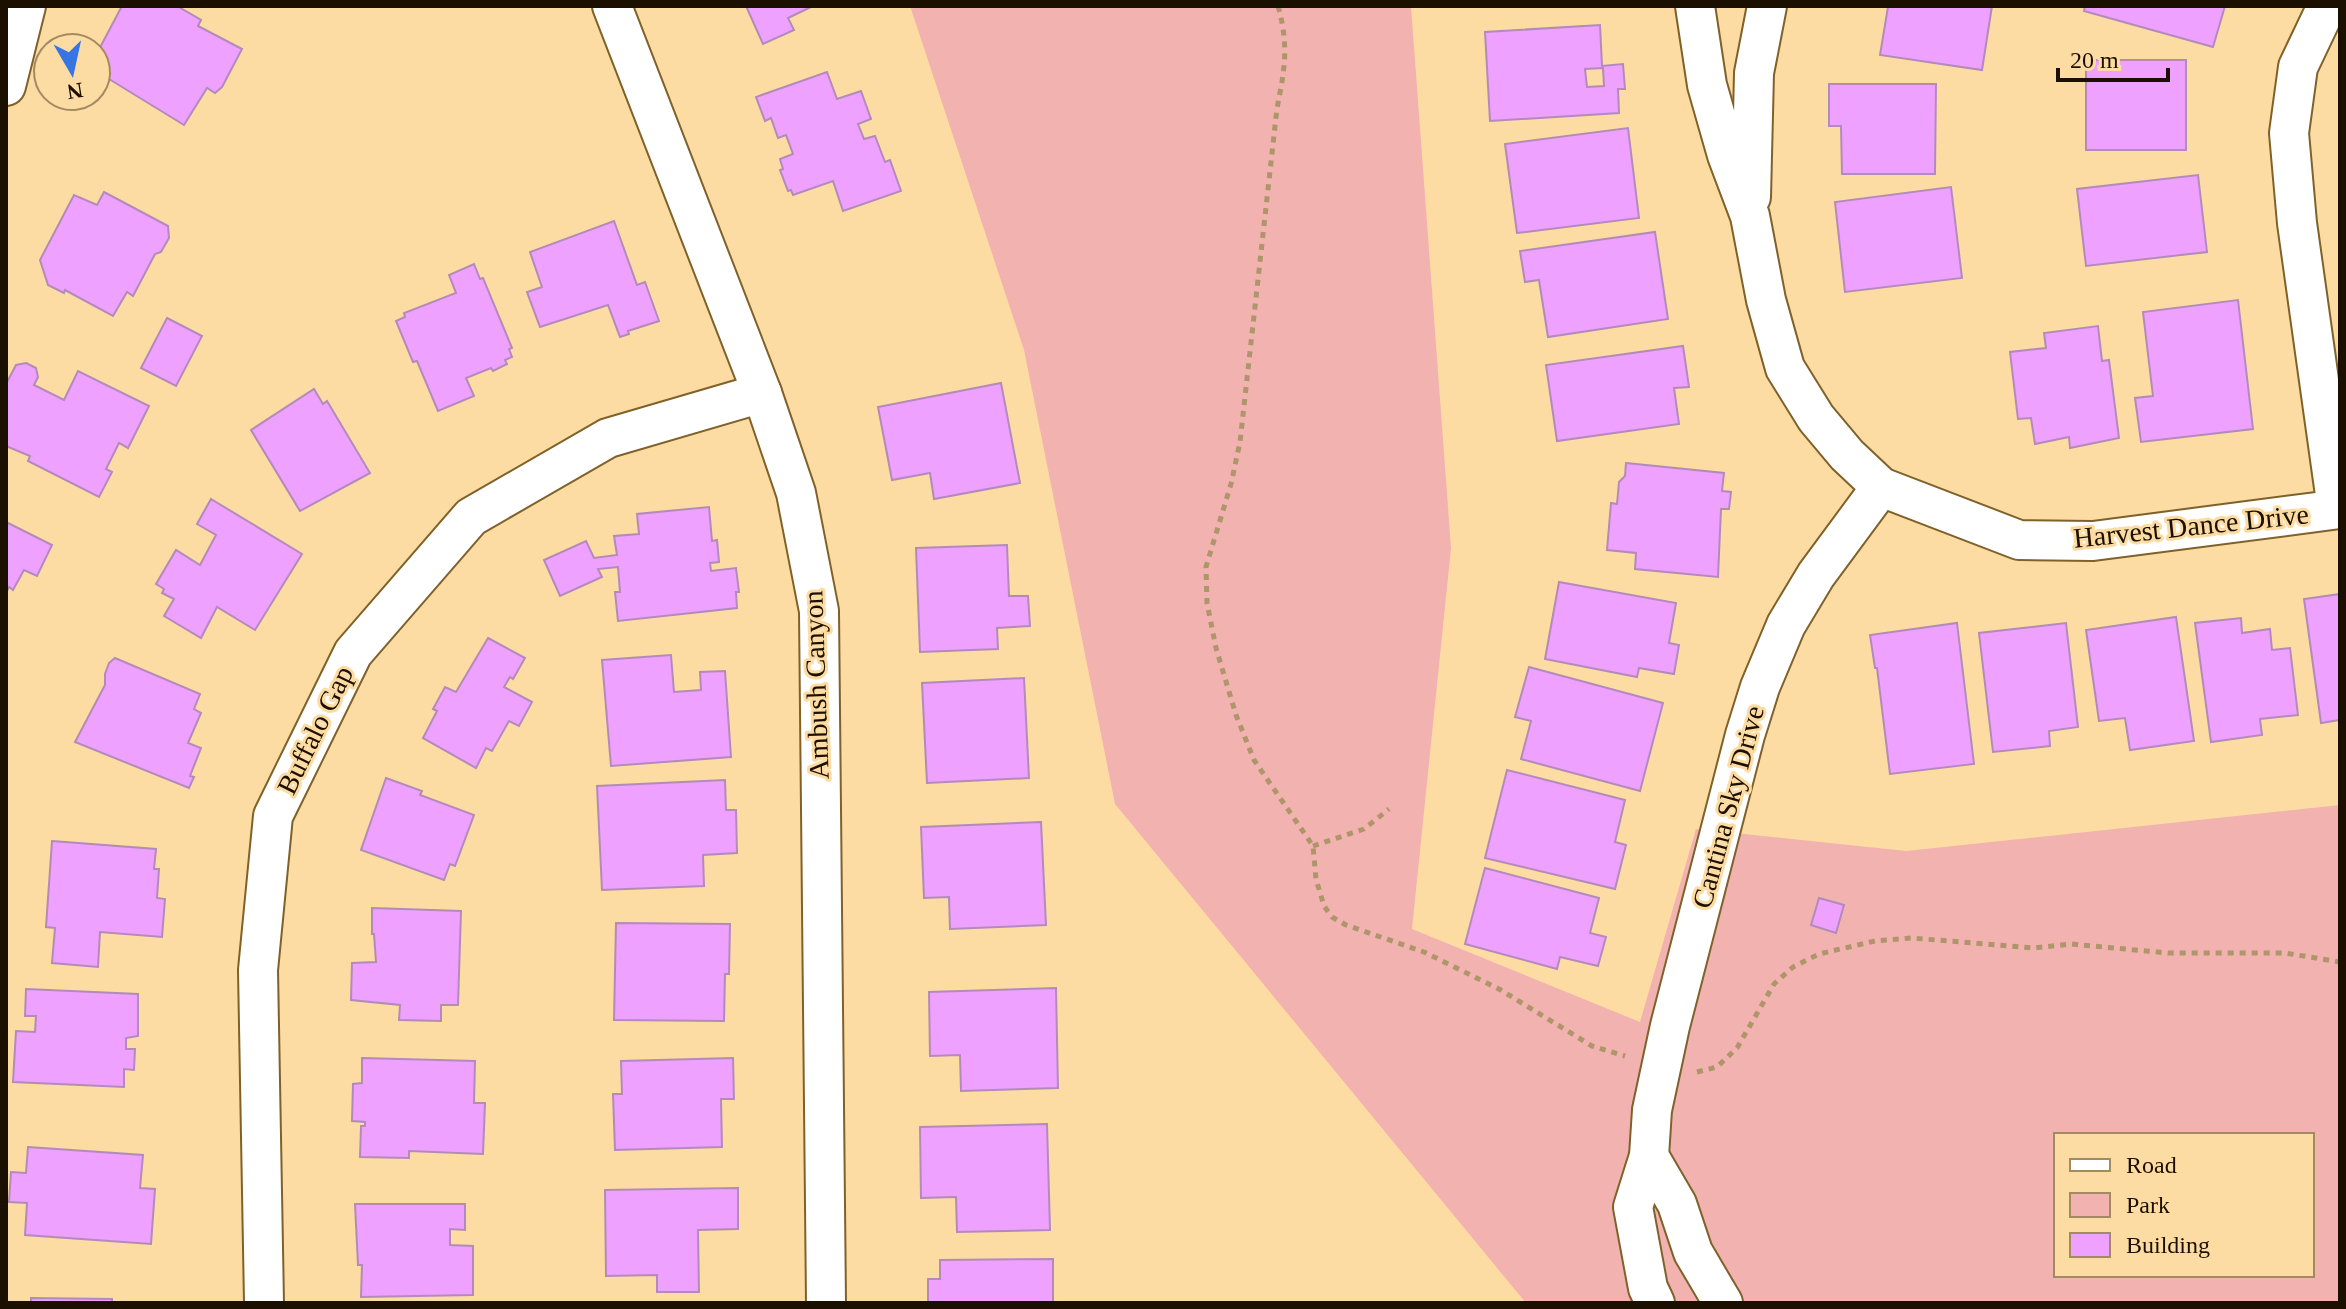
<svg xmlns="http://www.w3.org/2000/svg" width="2346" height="1309" font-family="'Times New Roman',serif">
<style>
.green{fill:#f2b2b0;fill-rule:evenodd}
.building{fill:#eea1fe;stroke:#b38bbb;stroke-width:2;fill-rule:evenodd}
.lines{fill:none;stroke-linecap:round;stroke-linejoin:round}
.minor-casing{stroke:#7f612a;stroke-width:42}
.path{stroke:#ae956a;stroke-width:5;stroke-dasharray:6 6;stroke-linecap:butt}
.minor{stroke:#fff;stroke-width:38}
.labels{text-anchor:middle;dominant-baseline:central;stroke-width:6;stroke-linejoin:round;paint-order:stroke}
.street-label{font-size:28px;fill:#1b1000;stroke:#fddca3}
</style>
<rect width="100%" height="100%" fill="#fddca3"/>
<path class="green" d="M910,6h501l40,542 -39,381 228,93 56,-193 210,22 434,-46v498h-814l-411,-499 -91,-454zM2056,1135h256v140h-256z"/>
<g class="building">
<path d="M122,6h55l24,14 -3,6 44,23 -20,38 -7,6 -8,-5 -23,37 -88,-54v-16z"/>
<path d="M746,6h67l-25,12 6,12 -31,14z"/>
<path d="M1879,6h113l-10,64 -102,-15 8,-48z"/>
<path d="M2085,6h140l-12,41 -129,-36z"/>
<path d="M1600,25l2,41 21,-2 2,25h-7l1,24 -129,8 -5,-89zM1603,68l1,18 -17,1 -2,-18z"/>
<rect x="2086" y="60" width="100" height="90"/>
<path d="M827,72l10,27 24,-8 10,28 -13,5 6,15 11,-3 10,26 5,-2 11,31 -58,20 -10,-30 -40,14 -2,-5 -3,1 -8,-21 3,-1 -3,-10 13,-5 -7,-19 -8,3 -7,-20 -6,3 -9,-24z"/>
<path d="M1829,84h107l-1,90h-93l-1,-48h-12z"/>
<path d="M1628,128l11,90 -122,15 -12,-89z"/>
<path d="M2198,175l9,77 -121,14 -9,-77z"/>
<path d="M1951,187l11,91 -117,14 -10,-90z"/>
<path d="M104,192l64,34 1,12 -8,14 -6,2 -22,42 -6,-4 -14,24 -48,-26 -1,3 -16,-8 -8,-25 34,-65 23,10z"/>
<path d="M614,221l23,64 8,-3 14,39 -31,10 1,3 -9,3 -12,-32 -68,22 -13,-35 15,-5 -12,-35z"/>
<path d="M1655,232l13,87 -120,18 -9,-57 -14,2 -5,-31z"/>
<path d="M474,264l6,15 3,-1 29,70 -3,1 3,8 -7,3 2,4 -14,7 -2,-3 -25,10 8,18 -36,15 -21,-50 -4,1 -17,-41 9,-4 -1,-4 52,-20 -7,-18z"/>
<path d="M2238,300l15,129 -112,13 -6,-44 18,-2 -10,-84z"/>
<path d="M167,318l35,18 -26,50 -35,-18z"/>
<path d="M2098,326l4,35 7,-1 10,78 -49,10 -1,-11 -34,7 -4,-26 -13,1 -8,-67 36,-4 -2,-15z"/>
<path d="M1683,346l6,41 -15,1 5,36 -122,17 -11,-76z"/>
<path d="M26,363l10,5 2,9 -4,8 30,15 14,-29 71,35 -21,42 -9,-5 -13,26 6,3 -13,25 -71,-36 2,-5 -24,-10v-62l10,-19z"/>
<path d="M1001,383l19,100 -86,16 -4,-26 -38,7 -14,-73z"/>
<path d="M314,389l9,15 4,-3 43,72 -70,38 -49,-81z"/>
<path d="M1626,463l98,10 -2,18 9,1 -2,17h-8l-3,68 -83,-8 1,-16 -29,-3 4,-47 6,1 2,-22 6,-6z"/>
<path d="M211,499l91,55 -47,76 -38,-23 -16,31 -37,-22 10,-17 -12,-6 2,-4 -8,-5 20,-34 24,15 16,-30 -19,-11z"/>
<path d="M709,507l3,34 5,-1 2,22 -9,1 1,8 25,-3 3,24h-3l1,16 -119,13 -3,-29h5l-2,-25 -20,2 4,8 -42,19 -16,-36 42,-19 8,17 23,-3 -3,-19 25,-2 -2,-20z"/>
<path d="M6,522l46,23 -15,31 -13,-6 -11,20 -4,-3 -3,6z"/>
<path d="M1007,545l2,51h19l2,30 -33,2 1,21 -78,3 -4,-104z"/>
<path d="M1559,582l117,21 -7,40 10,2 -5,29 -35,-6 -2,9 -92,-18z"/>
<path d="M2340,594v126l-19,3 -17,-124z"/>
<path d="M2176,617l18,124 -64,9 -5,-32 -26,3 -13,-91z"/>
<path d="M2241,618l1,15 28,-4 2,21 18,-2 8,67 -38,4 2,16 -51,7 -16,-119z"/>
<path d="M1957,623l17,141 -84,10 -13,-106h-2l-5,-33z"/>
<path d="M2066,623l12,104 -29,4 1,15 -57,6 -14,-119z"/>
<path d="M488,638l37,20 -12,21 -3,-2 -6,10 28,15 -13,24 -10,-5 -17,30 -6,-3 -10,20 -53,-30 14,-27 -4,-2 12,-22 11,5z"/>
<path d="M671,655l3,37 27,-2 -1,-18 25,-1 6,86 -120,9 -9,-106z"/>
<path d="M115,658l85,36 -6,15 7,4 -13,30 13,5 -11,28 4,1 -5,11 -114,-46 30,-57v-11l4,-11z"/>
<path d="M1529,667l134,36 -23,88 -119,-32 10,-38 -16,-4z"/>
<path d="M1024,678l5,100 -102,5 -5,-100z"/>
<path d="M1507,770l118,30 -10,42 11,3 -11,44 -130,-31z"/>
<path d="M386,778l36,13 -2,4 54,20 -19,51 -5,-2 -6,16 -83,-30z"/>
<path d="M725,780l1,30h10l1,43 -34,2 1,31 -102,4 -5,-104z"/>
<path d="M1041,822l5,103 -96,4 -1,-32 -25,1 -3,-71z"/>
<path d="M52,841l104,8 -2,20h5l-2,29 8,1 -3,38 -62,-5 -2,35 -46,-4 3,-35 -9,-1z"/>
<path d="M1485,868l114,30 -9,35 16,4 -8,29 -38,-9 -3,12 -92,-25z"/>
<path d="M1819,898l25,7 -8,28 -25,-8z"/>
<path d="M372,908l89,3 -3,94h-17v16l-42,-1 1,-15 -49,-5 1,-37 24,-1 -2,-28h-2z"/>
<path d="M616,923l114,1 -1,50h-4l-1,47 -110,-1z"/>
<path d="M1056,988l2,100 -97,3 -1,-36 -30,1 -1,-64z"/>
<path d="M26,989l112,5v42l-12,2v11h9l-1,21 -10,-1v18l-111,-5 3,-51 19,1 1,-16h-11z"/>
<path d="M362,1058l113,3 -1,42h11l-2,51 -74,-3v7l-49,-1 1,-31h4v-4l-13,-1 1,-37 9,-1z"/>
<path d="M733,1058l1,41h-13l1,48 -107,3 -2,-56h9l-1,-33z"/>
<path d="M1047,1124l3,106 -93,2 -1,-35 -35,1 -1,-71z"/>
<path d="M28,1147l115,8 -3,33 15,1 -4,55 -126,-9 2,-32 -18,-1 2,-30 15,1z"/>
<path d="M738,1188v41l-40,1 1,62h-42v-17l-51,1 -1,-86z"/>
<path d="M355,1204h110v26l-15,-1v16l23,1v49l-112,2 1,-32h-4z"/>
<path d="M1053,1259v44h-125v-24h12v-19z"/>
<path d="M31,1298l81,1v4h-81z"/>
</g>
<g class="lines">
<g class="minor-casing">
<g id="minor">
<path d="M612,6l150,387 34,100 23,118 7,692"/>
<path d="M1695,6l12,79 20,70 23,61 16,84 19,68 31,50 31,37 34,32 138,53 74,1 247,-32"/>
<path d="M2327,6l-29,61 -9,66 8,90 40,286"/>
<path d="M6,86l20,-80"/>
<path d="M1751,197l3,-124 13,-67"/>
<path d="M1649,1156l28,48 16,48 30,51"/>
<path d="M264,1303l-6,-333 15,-154 80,-163 118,-136 137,-79 154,-45"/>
<path d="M1655,1303l-7,-15 -15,-81 16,-51 3,-46 18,-84 75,-291 15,-48 26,-62 30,-50 65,-88"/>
</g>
</g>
<g class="path">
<path d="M1278,6c11,39 7,63 -1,102l-37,334 -9,42 -25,83 1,36 9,45 20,67 18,45 59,86 3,33 8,27 8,11 14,8 78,27 75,37 93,57 33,10"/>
<path d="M1313,846l51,-17 25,-20"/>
<path d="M1697,1072l20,-5 20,-19 37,-64 19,-17 26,-13 56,-13 37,-3 121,10 38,-4 97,9h117l55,9"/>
</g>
<use href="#minor" class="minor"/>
</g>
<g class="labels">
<g class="street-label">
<text transform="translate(2191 526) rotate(-6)">Harvest Dance Drive</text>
<text transform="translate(816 685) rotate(-92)">Ambush Canyon</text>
<text transform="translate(315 730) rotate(-64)">Buffalo Gap</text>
<text transform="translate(1728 807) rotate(-75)">Cantina Sky Drive</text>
</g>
</g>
<rect width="2346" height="1309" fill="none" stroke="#1b1000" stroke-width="16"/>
<rect x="2054" y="1133" width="260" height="144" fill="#fddca3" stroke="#a38a62" stroke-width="2"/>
<rect x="2070" y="1159" width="40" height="12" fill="#ffffff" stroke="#a38a62" stroke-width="2"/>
<text x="2126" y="1173" font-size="24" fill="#1b1000">Road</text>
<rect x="2070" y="1193" width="40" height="24" fill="#f2b2b0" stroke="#a38a62" stroke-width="2"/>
<text x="2126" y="1213" font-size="24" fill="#1b1000">Park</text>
<rect x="2070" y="1233" width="40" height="24" fill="#eea1fe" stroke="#a38a62" stroke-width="2"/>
<text x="2126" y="1253" font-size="24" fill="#1b1000">Building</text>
<g transform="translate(72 72) rotate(171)"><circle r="38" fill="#fddca3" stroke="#a38a62" stroke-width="2"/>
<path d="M0-6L14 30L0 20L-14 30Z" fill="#3675e3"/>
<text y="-12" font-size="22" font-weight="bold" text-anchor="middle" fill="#1b1000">N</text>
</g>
<path d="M2058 68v12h110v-12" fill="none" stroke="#1b1000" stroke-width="4"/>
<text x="2070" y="68" font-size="24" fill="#1b1000" stroke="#fddca3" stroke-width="6" paint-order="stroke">20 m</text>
</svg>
